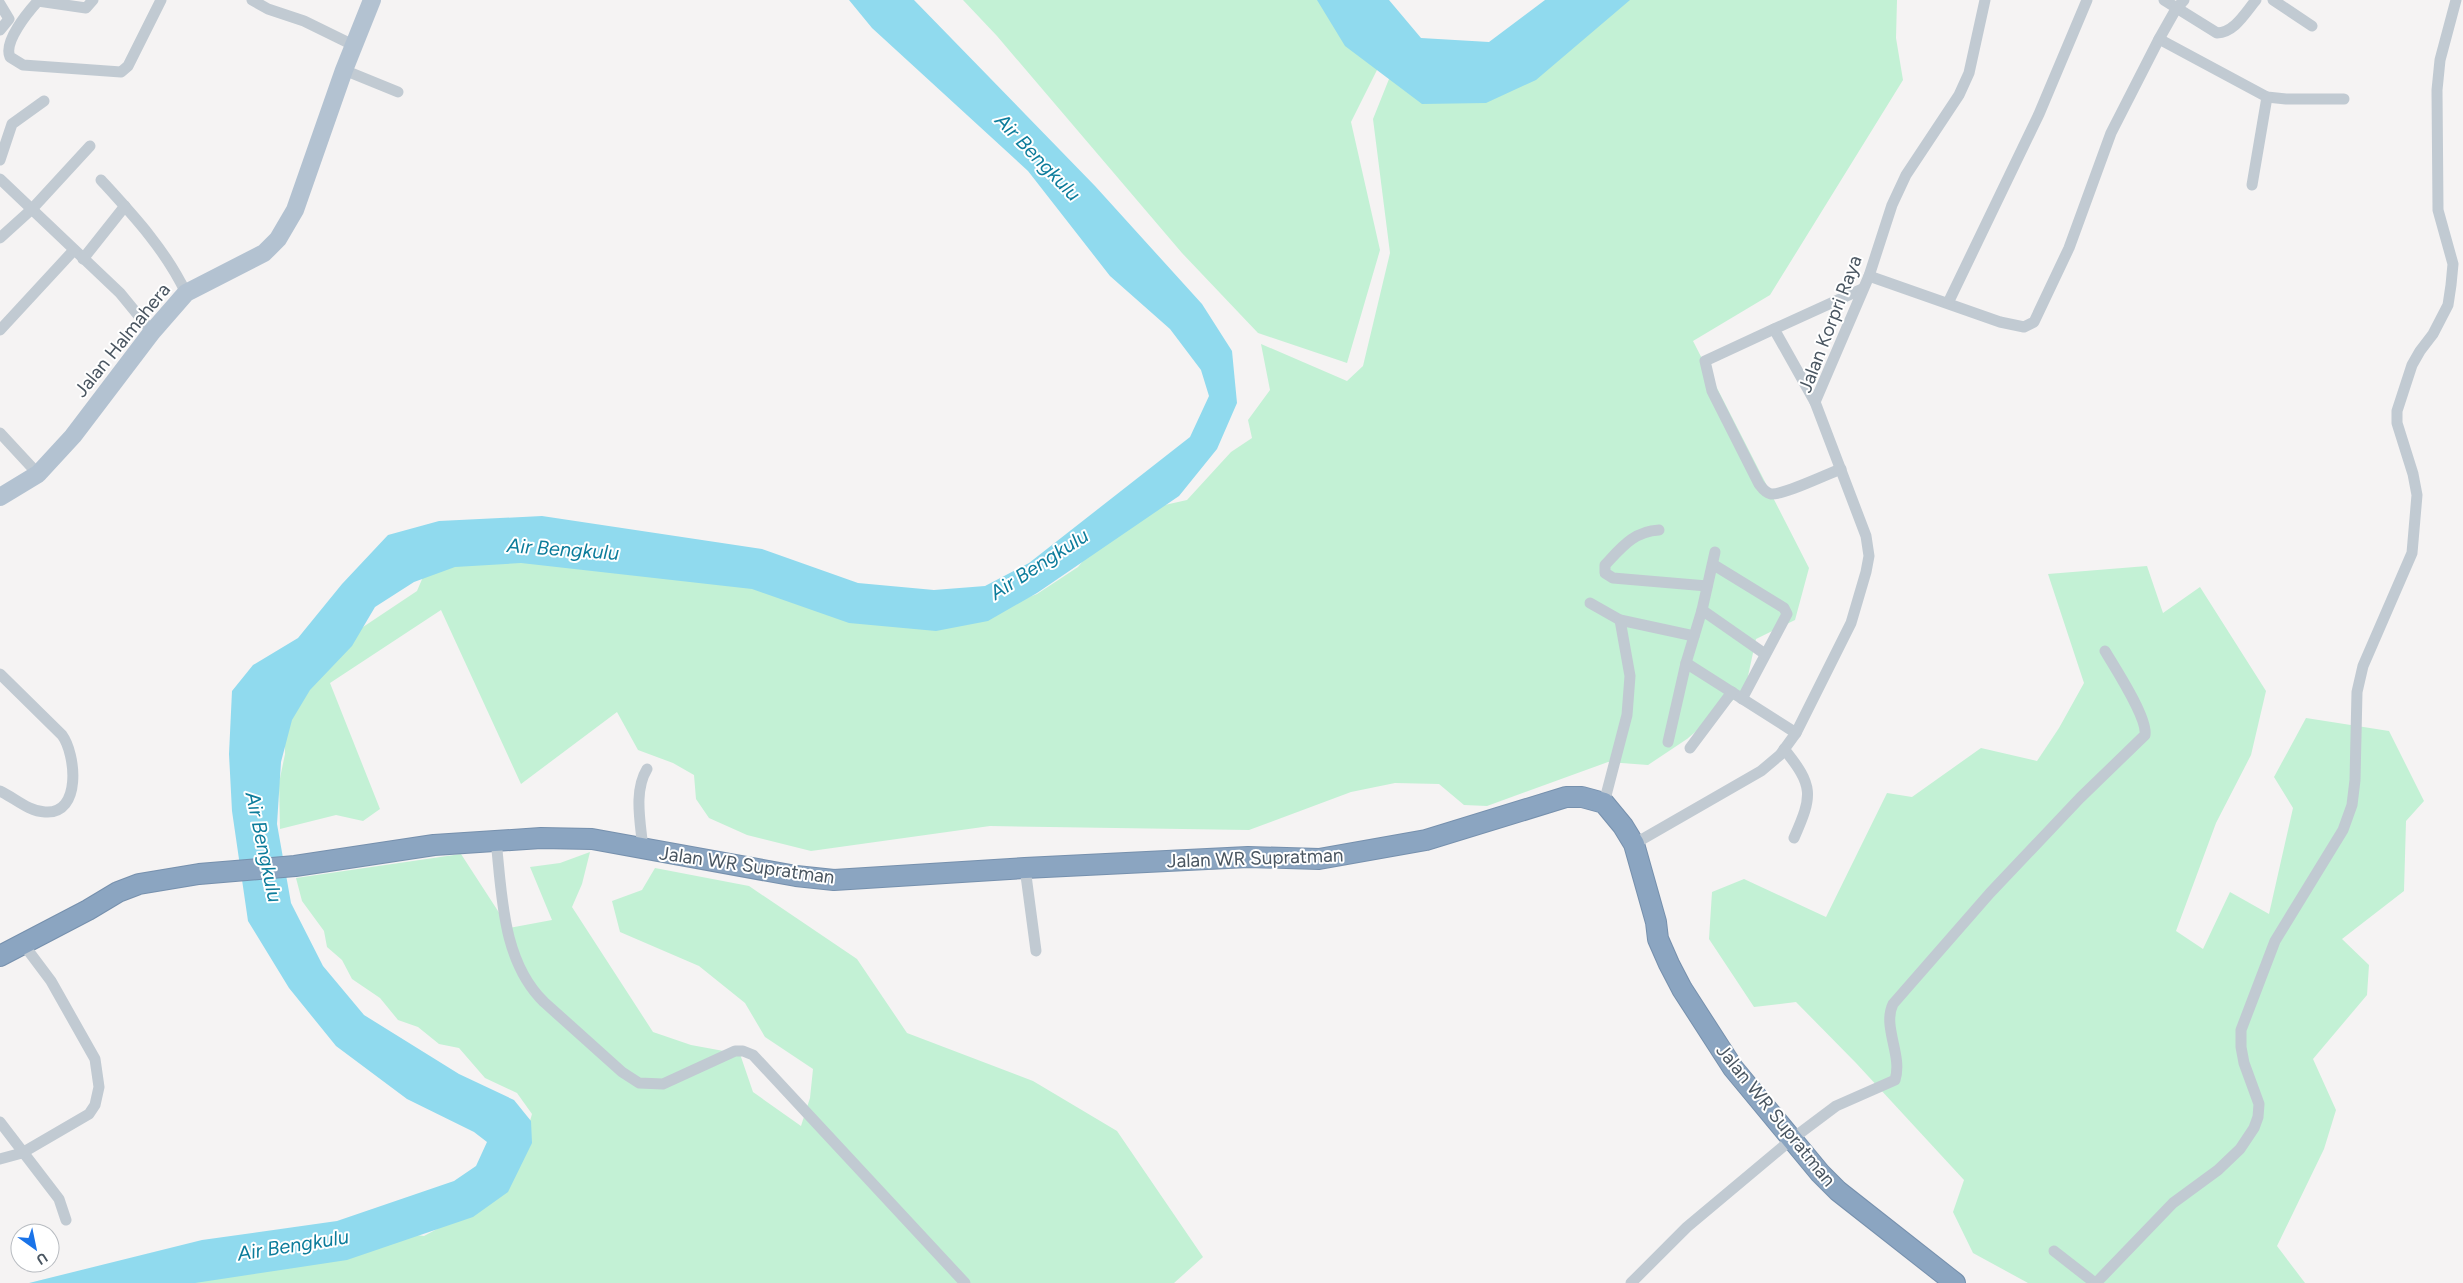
<svg xmlns="http://www.w3.org/2000/svg" width="2463" height="1283" font-family="Figtree,sans-serif">
<style>
.green{fill:#c3f1d5}
.water{fill:#90daee}
.lines{fill:none;stroke-linecap:round;stroke-linejoin:round}
.highway-casing{stroke:#7690ad;stroke-width:22}
.street{stroke:#c1cad2;stroke-width:11}
.primary{stroke:#b3c2d1;stroke-width:18}
.highway{stroke:#8ba5c1;stroke-width:20}
.labels{text-anchor:middle;dominant-baseline:central;stroke-width:4;stroke-linejoin:round;paint-order:stroke}
.street-label{font-size:19px;fill:#4a5661;stroke:#fff}
.water-label{font-size:20px;font-style:italic;fill:#0c7c9b;stroke:#fff}
</style>
<rect width="100%" height="100%" fill="#f5f3f3"/>
<g class="green">
<path d="M963,0h365l50,68 -27,54 29,128 -33,113 -89,-30 -76,-80 -185,-217z"/>
<path d="M1628,0h269l-1,38 7,42 -133,215 -77,46 116,227 -14,52 -39,19 -11,51 -58,49 -39,26 -40,-3 -121,44 -23,-1 -25,-21 -44,-1 -44,9 -102,38 -259,-4 -179,25 -64,-16 -38,-17 -13,-19 -2,-24 -21,-12 -35,-13 -21,-38 -96,72 -80,-174 -111,73 50,126 -17,12 -27,-6 -56,14 -1,-46 6,-29 -1,-41 73,-82 60,-40 14,-33 50,-4 524,52 32,-12 41,-27 42,-52 67,-15 44,-48 21,-14 -4,-18 22,-30 -9,-46 86,37 16,-15 27,-113 -17,-134 20,-50 55,33z"/>
<path d="M2147,566l16,47 37,-26 66,104 -15,64 -35,68 -40,108 27,18 27,-57 39,22 24,-106 -19,-31 32,-59 83,13 35,70 -18,20 -2,70 -62,48 27,26 -2,30 -54,64 23,51 -12,39 -47,97 28,37h-277l-55,-30 -20,-41 11,-32 -108,-117 -60,-61 -42,5 -45,-68 3,-47 32,-13 82,38 61,-124 25,4 69,-49 56,13 22,-33 25,-45 -36,-109z"/>
<path d="M590,852l-8,32 -10,23 81,125 38,13 49,9 13,38 48,34 9,-28 3,-29 -48,-32 -20,-34 -46,-37 -79,-34 -8,-31 30,-11 13,-22 94,18 108,73 50,74 126,48 84,50 86,126 -29,26h-1028l255,-50 23,3 26,-14 73,-77 9,-31 -15,-21 -32,-15 -26,-30 -20,-4 -21,-17 -20,-7 -18,-22 -28,-19 -10,-19 -15,-13 -3,-16 -22,-30 -6,-23 165,-24 48,74 43,-8 -22,-53 30,-4z"/>
</g>
<g class="water">
<path d="M849,0h65l181,186 107,118 30,47 5,52 -20,46 -38,47 -142,97 -49,28 -52,10 -87,-8 -97,-34 -231,-26 -66,4 -41,15 -39,25 -23,39 -42,44 -18,30 -11,42 -4,62 14,79 32,63 41,49 95,59 55,26 17,21 1,22 -24,49 -35,25 -126,43 -152,23h-166l173,-43 135,-19 117,-40 22,-15 11,-24 -13,-10 -67,-33 -71,-53 -47,-58 -41,-67 -16,-110 -3,-57 3,-63 21,-26 45,-27 44,-54 46,-49 51,-14 103,-5 220,33 96,34 76,7 51,-4 44,-23 161,-126 19,-41 -8,-26 -31,-41 -60,-53 -82,-105 -156,-143z"/>
<path d="M1317,0h72l32,38 68,4 56,-42h85l-94,80 -50,23 -64,1 -77,-58z"/>
</g>
<g class="lines">
<g class="highway-casing">
<path id="highway" d="M0,956l88,-46 30,-18 21,-8 60,-10 96,-8 139,-21 107,-7 51,1 204,37 38,4 191,-12 223,-11 71,2 107,-19 140,-43h16l22,6 19,23 11,18 22,78 2,17 11,25 13,25 51,79 87,105 18,18 117,92"/>
</g>
<g class="street">
<path d="M93,0l-7,8 -48,-7c-10,11 -35,41 -28,56l13,8 98,7 7,-6 33,-66"/>
<path d="M252,0l16,9 36,12 49,24"/>
<path d="M2164,0l53,33c18,-1 28,-20 39,-33"/>
<path d="M2273,0l39,26"/>
<path d="M0,4l9,15 -9,11"/>
<path d="M2159,39l108,58 19,2h58"/>
<path d="M344,70l54,22"/>
<path d="M0,160l12,-36 32,-23"/>
<path d="M0,179l120,114 32,39"/>
<path d="M101,180c32,35 64,69 85,113"/>
<path d="M2252,185l15,-88"/>
<path d="M0,238l32,-29 58,-63"/>
<path d="M83,259l42,-53"/>
<path d="M1869,276l131,46 24,5 10,-5 35,-74 42,-115 48,-94 17,-30 8,-9"/>
<path d="M1948,303l91,-189 48,-114"/>
<path d="M1774,329l-69,32 7,30 47,93c3,4 6,9 12,10 13,1 56,-20 70,-25"/>
<path d="M0,330l74,-80"/>
<path d="M1815,402l-41,-73 88,-40"/>
<path d="M0,433l38,41"/>
<path d="M1659,530c-25,1 -38,18 -54,35v8l8,5 94,8"/>
<path d="M1714,565l70,43 3,6 -45,85"/>
<path d="M1590,603l30,17 74,16"/>
<path d="M1702,610l63,44"/>
<path d="M1686,663l110,70"/>
<path d="M0,674l62,61c14,19 20,80 -17,77 -17,-1 -30,-14 -45,-21"/>
<path d="M1668,742l18,-79 16,-53 13,-58"/>
<path d="M1690,748l42,-56"/>
<path d="M1784,749c30,37 29,46 10,89"/>
<path d="M1604,803l23,-88 3,-39 -10,-56"/>
<path d="M496,840c6,55 6,121 48,162l78,70 17,11 24,1 72,-33h8l10,4 212,228"/>
<path d="M1634,844l127,-73 19,-16 16,-22 55,-110 15,-51 3,-16 -3,-20 -51,-134 54,-126 23,-71 14,-30 53,-80 10,-22 16,-73"/>
<path d="M643,850c-2,-26 -10,-58 4,-81"/>
<path d="M1025,868l11,83"/>
<path d="M0,1122l59,77 7,21"/>
<path d="M0,1159l22,-6 67,-39 6,-9 4,-18 -4,-28 -44,-78 -27,-36"/>
<path d="M2054,1251l41,32"/>
<path d="M1631,1283l56,-56 105,-88 44,-33 59,-26c8,-25 -13,-53 -2,-76l97,-111 90,-95 65,-63c3,-17 -30,-67 -40,-84"/>
<path d="M2096,1283l77,-80 45,-33 22,-21 14,-21 4,-11 1,-13 -15,-41 -3,-16v-17l34,-89 68,-111 9,-25 3,-25 2,-88 6,-26 49,-113 5,-58 -4,-21 -16,-51v-12l15,-46 8,-14 13,-17 15,-29 3,-20 2,-21 -15,-54 -1,-120 3,-30 16,-60"/>
</g>
<path class="primary" d="M0,497l38,-23 35,-38 79,-104 34,-39 78,-40 14,-14 17,-29 49,-140 28,-70"/>
<use href="#highway" class="highway"/>
</g>
<g class="labels">
<g class="street-label">
<text transform="translate(1830 324) rotate(-69)">Jalan Korpri Raya</text>
<text transform="translate(122 340) rotate(-51)">Jalan Halmahera</text>
<text transform="translate(1255 858) rotate(-2)">Jalan WR Supratman</text>
<text transform="translate(747 865) rotate(8)">Jalan WR Supratman</text>
<text transform="translate(1776 1115) rotate(51)">Jalan WR Supratman</text>
</g>
<g class="water-label">
<text transform="translate(1038 157) rotate(46)">Air Bengkulu</text>
<text transform="translate(563 549) rotate(4)">Air Bengkulu</text>
<text transform="translate(1039 564) rotate(-33)">Air Bengkulu</text>
<text transform="translate(264 847) rotate(78)">Air Bengkulu</text>
<text transform="translate(293 1245) rotate(-9)">Air Bengkulu</text>
</g>
</g>
<g transform="translate(35 1248) rotate(147)"><circle r="24" fill="#ffffff" stroke="#b7bbc0"/>
<path d="M0-4L9 19L0 12L-9 19Z" fill="#1a73e8"/>
<text y="-8" font-size="14" font-weight="bold" text-anchor="middle" fill="#4a5661">U</text>
</g>
</svg>
